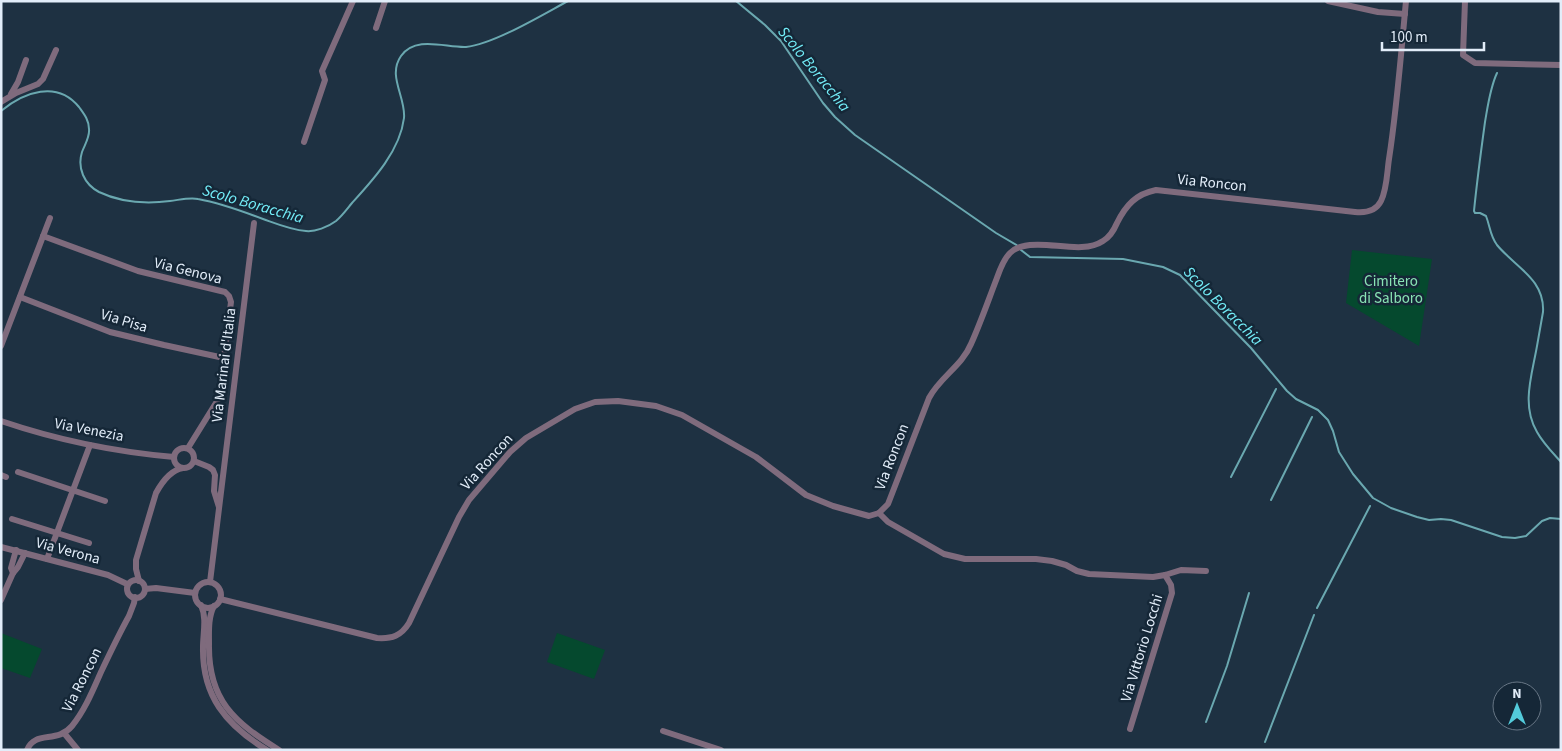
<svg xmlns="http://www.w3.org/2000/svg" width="1562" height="751" font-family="'Source Sans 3',sans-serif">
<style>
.green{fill:#05492e}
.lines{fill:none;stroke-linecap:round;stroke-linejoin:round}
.stream{stroke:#6aa8b0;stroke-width:2}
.minor{stroke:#7f6b7d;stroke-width:6}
.labels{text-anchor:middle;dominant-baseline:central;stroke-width:5;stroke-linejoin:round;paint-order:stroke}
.street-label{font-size:15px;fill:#e2edf9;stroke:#152737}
.park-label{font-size:15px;fill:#89e3b4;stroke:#152737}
.water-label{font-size:16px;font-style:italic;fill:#73edf8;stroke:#152737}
</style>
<rect width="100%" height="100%" fill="#1e3142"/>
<g class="green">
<path d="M1352,250l80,9 -13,87 -73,-43z"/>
<path d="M1,633l41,16 -12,29 -29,-10z"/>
<path d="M557,633l48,17 -11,29 -47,-17z"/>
</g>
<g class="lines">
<g class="stream">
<path d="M736,1l29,24 16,16 42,62 12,14 20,18 141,98 22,13"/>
<path d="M1497,73c-7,15 -9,32 -12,49 -4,29 -8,59 -11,89l1,2h5l6,3c4,10 4,20 11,29 18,22 48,34 46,67 -2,11 -4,23 -6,34 -5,29 -16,59 0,86 6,11 15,20 24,30"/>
<path d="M1,111c23,-19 56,-31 78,-4 5,7 10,13 10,22 1,8 -4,15 -7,23 -5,16 2,32 17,40 23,11 47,12 71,9 9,-1 20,-4 28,-2 22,4 44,12 65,20 14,5 28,11 43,12 9,1 22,-4 30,-10 6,-5 11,-12 16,-18 21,-23 48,-52 52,-85 2,-21 -17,-42 -3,-62 15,-21 45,-8 65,-9 28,-3 76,-32 102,-46"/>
<path d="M1021,250l9,7 93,2 40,8 17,8 71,73 36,43 9,8 22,11 10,10 5,11 6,21 14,22 20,24 18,10 26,9 12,3 12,-1 10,1 51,17 13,1 11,-2 16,-15 8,-3 11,1"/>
<path d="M1231,477l45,-88"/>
<path d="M1271,500l41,-83"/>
<path d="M1317,608l53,-102"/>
<path d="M1206,722l21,-56 22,-73"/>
<path d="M1265,742l49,-127"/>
</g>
<g class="minor">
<path d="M1328,1l50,11 27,2"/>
<path d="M1465,1l-2,54 12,8 86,2"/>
<path d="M376,28l9,-27"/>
<path d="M11,94l7,-12 8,-22"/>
<path d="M1,102l15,-9 22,-9 5,-5 13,-29"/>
<path d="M304,142l21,-62 -3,-9 31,-70"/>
<path d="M43,236l95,35 87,21 4,4 2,6 -12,96 -31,50"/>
<path d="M20,297l90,35 54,13 60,13"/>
<path d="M1,346l49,-128"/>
<path d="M1,421c56,19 115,31 173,36"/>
<circle cx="184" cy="458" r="10"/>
<path d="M194,461l15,6 4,3 2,5 -1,16 5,16"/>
<path d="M18,472l87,29"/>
<path d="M1,475l5,2"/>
<path d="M879,513l9,9 56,32 21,5h71l16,2 14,4 11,6 12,3 64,3 12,-2 16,-5 25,1"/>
<path d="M12,519l77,24"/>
<path d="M1,547l107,28 19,9"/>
<path d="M47,559l43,-114"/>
<path d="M13,573l-2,-5 5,-18"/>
<circle cx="136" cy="589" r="9"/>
<path d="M139,581l-3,-12v-9l20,-67c6,-11 15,-23 27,-25"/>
<path d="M210,582l44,-359"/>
<circle cx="208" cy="595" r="13"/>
<path d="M145,589l11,-1 39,5"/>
<path d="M220,599l157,39c15,1 24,-2 32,-15l50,-106 10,-17 41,-48 16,-14 49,-29 20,-7 23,-1 38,5 26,9 74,42 50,38 27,11 36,10 10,-3 9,-9 41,-106c11,-21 33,-32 42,-54 9,-20 16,-40 24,-61 4,-10 7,-22 15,-30 4,-4 9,-6 14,-7 23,-6 58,9 79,-5 7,-4 11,-11 14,-18 9,-18 19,-29 39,-33l199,22c10,1 21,-1 26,-11 6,-12 6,-29 8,-42 8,-52 12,-105 17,-158"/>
<path d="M1,600l12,-27 5,-6 7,-14"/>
<path d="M201,605c6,13 2,29 2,42 -1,49 23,78 64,103"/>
<path d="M214,606c-6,11 -5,26 -5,38 -1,56 25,78 70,106"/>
<path d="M1130,729l42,-136 -1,-8 -6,-10"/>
<path d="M663,731l58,19"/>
<path d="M64,733l14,17"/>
<path d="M27,750c8,-20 30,-6 45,-24 13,-16 21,-36 29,-54 9,-19 18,-38 28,-56l5,-13 1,-6"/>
</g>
</g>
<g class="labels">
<g class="street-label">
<text transform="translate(1212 183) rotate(6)">Via Roncon</text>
<text transform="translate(188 271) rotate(14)">Via Genova</text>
<text transform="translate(124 321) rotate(17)">Via Pisa</text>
<text transform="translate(224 365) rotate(-83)">Via Marinai d'Italia</text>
<text transform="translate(89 430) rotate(11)">Via Venezia</text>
<text transform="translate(892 457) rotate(-69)">Via Roncon</text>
<text transform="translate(487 462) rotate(-48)">Via Roncon</text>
<text transform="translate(68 551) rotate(15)">Via Verona</text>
<text transform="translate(1142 648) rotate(-73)">Via Vittorio Locchi</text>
<text transform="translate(82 680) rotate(-63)">Via Roncon</text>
</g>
<g class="park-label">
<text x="1391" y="281">Cimitero<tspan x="1391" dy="17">di Salboro</tspan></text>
</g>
<g class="water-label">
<text transform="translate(814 69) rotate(51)">Scolo Boracchia</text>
<text transform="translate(253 204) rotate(16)">Scolo Boracchia</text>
<text transform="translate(1223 306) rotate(45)">Scolo Boracchia</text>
</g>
</g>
<rect width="1562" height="751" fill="none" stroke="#e2edf9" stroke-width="5"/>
<g transform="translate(1517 706)"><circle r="24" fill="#152737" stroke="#677685"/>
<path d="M0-4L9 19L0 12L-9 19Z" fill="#53cbdb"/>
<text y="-8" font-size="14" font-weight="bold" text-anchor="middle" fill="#e2edf9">N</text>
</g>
<path d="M1382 42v8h102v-8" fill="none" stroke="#e2edf9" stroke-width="2.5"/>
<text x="1390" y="42" font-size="15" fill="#e2edf9" stroke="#152737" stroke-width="4" paint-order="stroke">100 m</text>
</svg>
